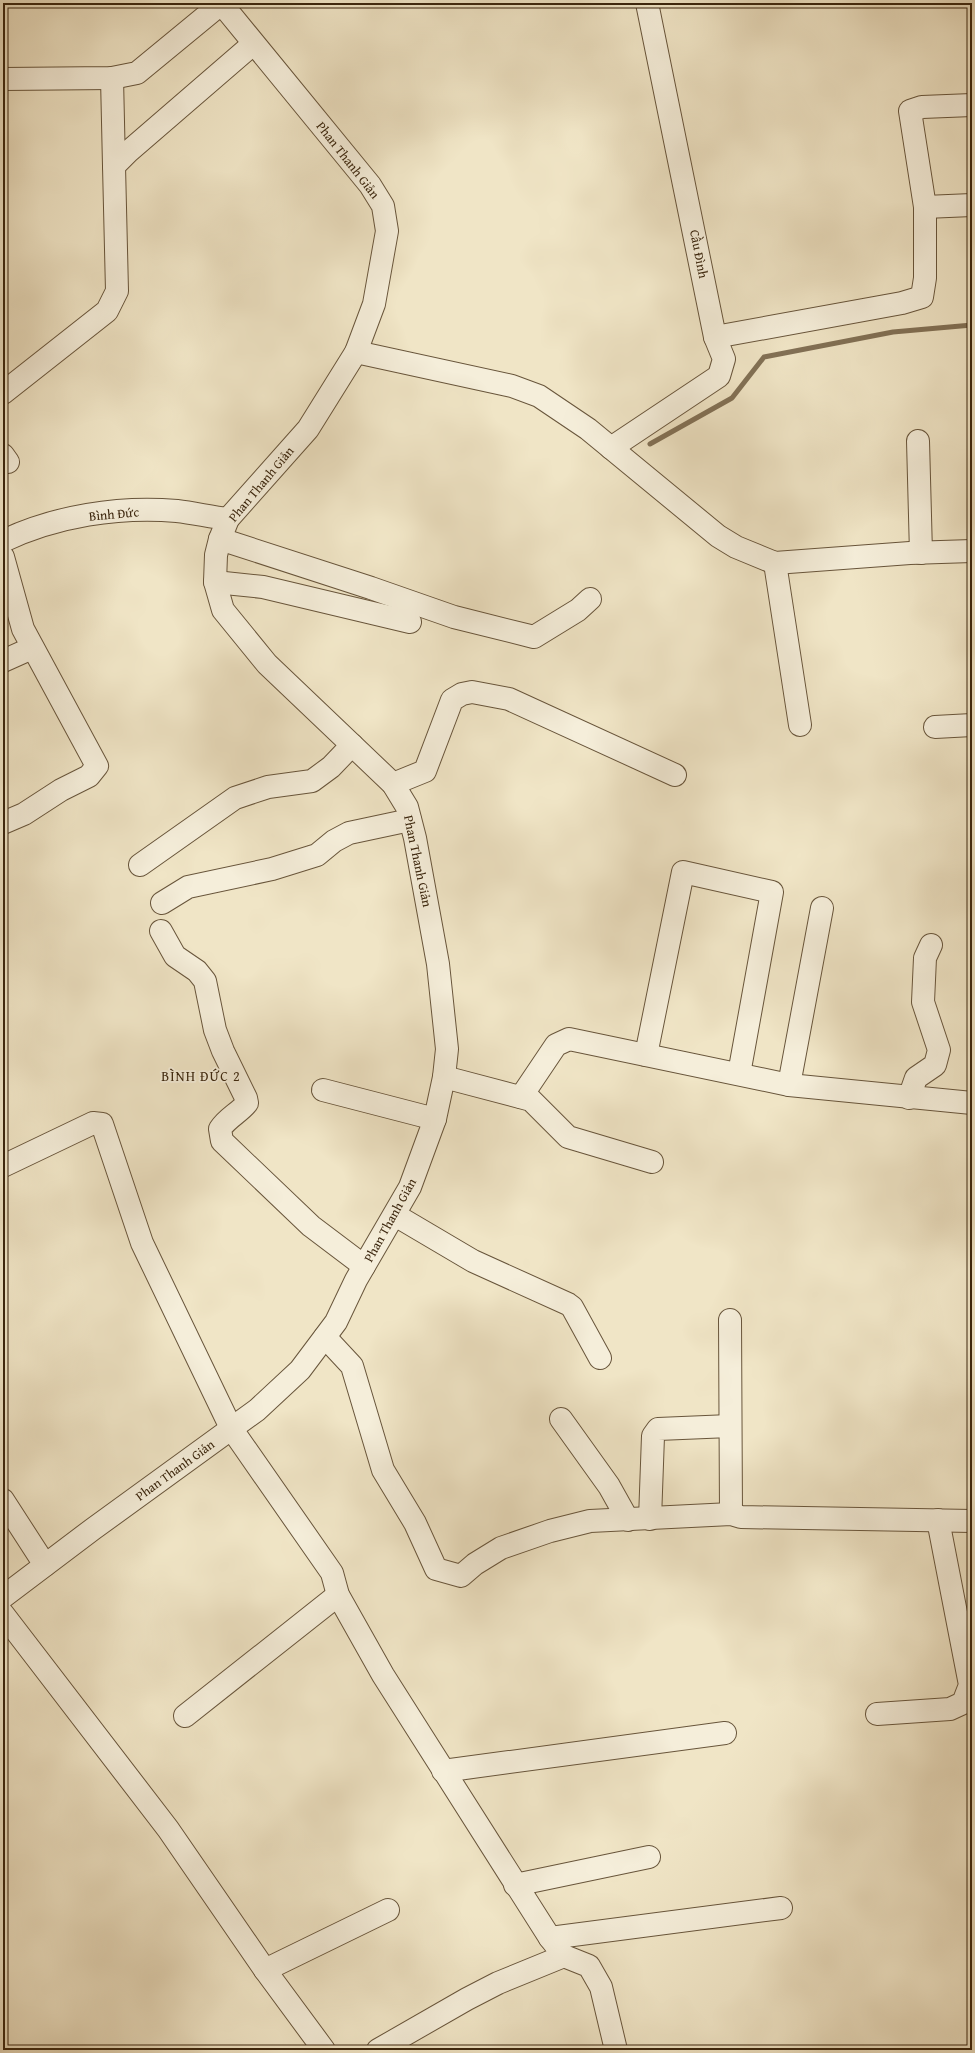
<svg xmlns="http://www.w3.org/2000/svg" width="975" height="2053" font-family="'Gentium Book Plus',serif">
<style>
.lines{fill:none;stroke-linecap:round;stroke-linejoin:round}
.stream{stroke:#827156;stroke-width:5}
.minor-casing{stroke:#68553b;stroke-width:24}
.minor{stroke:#f5eeda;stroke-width:22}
.labels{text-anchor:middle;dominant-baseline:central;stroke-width:3.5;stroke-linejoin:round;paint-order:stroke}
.street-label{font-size:13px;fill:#3a250d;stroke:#f5eeda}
.neighbourhood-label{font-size:14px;letter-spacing:1px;fill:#3a250d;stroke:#f5eeda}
</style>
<rect width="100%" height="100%" fill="#f0e5c6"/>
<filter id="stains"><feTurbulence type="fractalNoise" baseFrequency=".005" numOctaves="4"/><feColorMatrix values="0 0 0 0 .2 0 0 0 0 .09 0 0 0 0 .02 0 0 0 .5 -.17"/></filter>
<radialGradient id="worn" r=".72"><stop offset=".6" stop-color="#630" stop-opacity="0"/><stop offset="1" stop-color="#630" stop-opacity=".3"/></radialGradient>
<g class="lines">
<path class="stream" d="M650,444l82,-46 32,-41 129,-25 79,-7"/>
<g class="minor-casing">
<g id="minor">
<path d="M112,78l2,88"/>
<path d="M3,79l109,-1 25,-5 85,-70"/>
<path d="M925,207l47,-2"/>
<path d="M715,337l187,-34 20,-6 3,-19v-71l-15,-96 12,-4 50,-2"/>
<path d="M356,352l156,34 27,10 49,33 130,107 18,11 39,16 135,-10 62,-2"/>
<path d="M3,393l104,-82 10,-20 -3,-125 14,-14 125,-108"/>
<path d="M918,441l3,112"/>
<path d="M611,448l108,-72 5,-17 -9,-22 -68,-334"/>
<path d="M3,455l5,7"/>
<path d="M220,539l151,49 83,29 80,20 44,-27 12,-11"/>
<path d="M3,541c53,-25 115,-35 174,-30 17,2 34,6 51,8"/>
<path d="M3,557l20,72 74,137 -8,10 -28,14 -37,24 -21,9"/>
<path d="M775,563l25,162"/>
<path d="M215,582l48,5 147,35"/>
<path d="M3,661l29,-13"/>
<path d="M935,727l37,-2"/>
<path d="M393,784l32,-13 27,-71 10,-6 10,-2 37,7 166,76"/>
<path d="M140,865l95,-67 33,-11 44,-6 19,-14 21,-22"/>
<path d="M162,903l26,-16 84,-18 45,-14 17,-14 15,-8 61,-13"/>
<path d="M161,931l14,25 22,15 8,10 10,49 8,21 23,47 1,5c-8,10 -20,15 -27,26l2,12 89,85 53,40"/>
<path d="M646,1055l37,-183 89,20 -33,182"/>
<path d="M444,1077l87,23 37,37 84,25"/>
<path d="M789,1085l33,-177"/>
<path d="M323,1090l112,29"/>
<path d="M521,1097l35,-52 13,-6 220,46 183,18"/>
<path d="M909,1098l7,-20 19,-13 4,-15 -16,-48 2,-44 6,-13"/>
<path d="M3,1166l90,-43 9,1 40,119 89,185 101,145 6,22 45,80 167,263 14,18 25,10 12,21 15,63"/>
<path d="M395,1215l78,46 95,43 4,3 28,51"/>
<path d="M730,1320l1,194"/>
<path d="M325,1337l27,29 31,104 32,53 21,46 25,7 14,-12 26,-16 49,-17 40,-10 141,-7 10,3 231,4"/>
<path d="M561,1419l48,67 19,34"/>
<path d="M3,1500l42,65"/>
<path d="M650,1519l3,-83 5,-7 72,-3"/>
<path d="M3,1597l90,-68 164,-119 43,-40 36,-48 20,-42 54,-93 25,-68 9,-42 3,-28 -9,-85 -23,-126 -8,-31 -14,-23 -126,-120 -44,-54 -8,-28 1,-27 4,-16 8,-20 80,-90 48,-77 18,-48 13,-73 -4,-25 -13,-21 -149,-182"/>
<path d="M3,1614l165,215 97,141 59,80"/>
<path d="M877,1714l73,-5 13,-6 7,-18 -32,-165"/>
<path d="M185,1716l153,-121"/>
<path d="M443,1771l282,-38"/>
<path d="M515,1885l134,-28"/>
<path d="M550,1938l231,-30"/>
<path d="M265,1970l123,-60"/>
<path d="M378,2050l89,-51 31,-16 66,-27"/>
</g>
</g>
<use href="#minor" class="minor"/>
</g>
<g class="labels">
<g class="street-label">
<text transform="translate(348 160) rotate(52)">Phan Thanh Giản</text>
<text transform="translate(699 254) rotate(79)">Cầu Đình</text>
<text transform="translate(261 484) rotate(-50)">Phan Thanh Giản</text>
<text transform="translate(114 514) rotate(-5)">Bình Đức</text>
<text transform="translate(418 861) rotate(78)">Phan Thanh Giản</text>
<text transform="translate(390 1220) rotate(-61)">Phan Thanh Giản</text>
<text transform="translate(175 1470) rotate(-36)">Phan Thanh Giản</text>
</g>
<g class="neighbourhood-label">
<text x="201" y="1076">BÌNH ĐỨC 2</text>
</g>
</g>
<rect width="975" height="2053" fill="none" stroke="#f0e5c6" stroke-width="16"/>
<rect x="4" y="4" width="967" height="2045" fill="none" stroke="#3a250d" stroke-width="2"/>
<rect x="8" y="8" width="959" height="2037" fill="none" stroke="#3a250d"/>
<rect width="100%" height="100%" filter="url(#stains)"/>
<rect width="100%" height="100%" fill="url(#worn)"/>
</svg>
